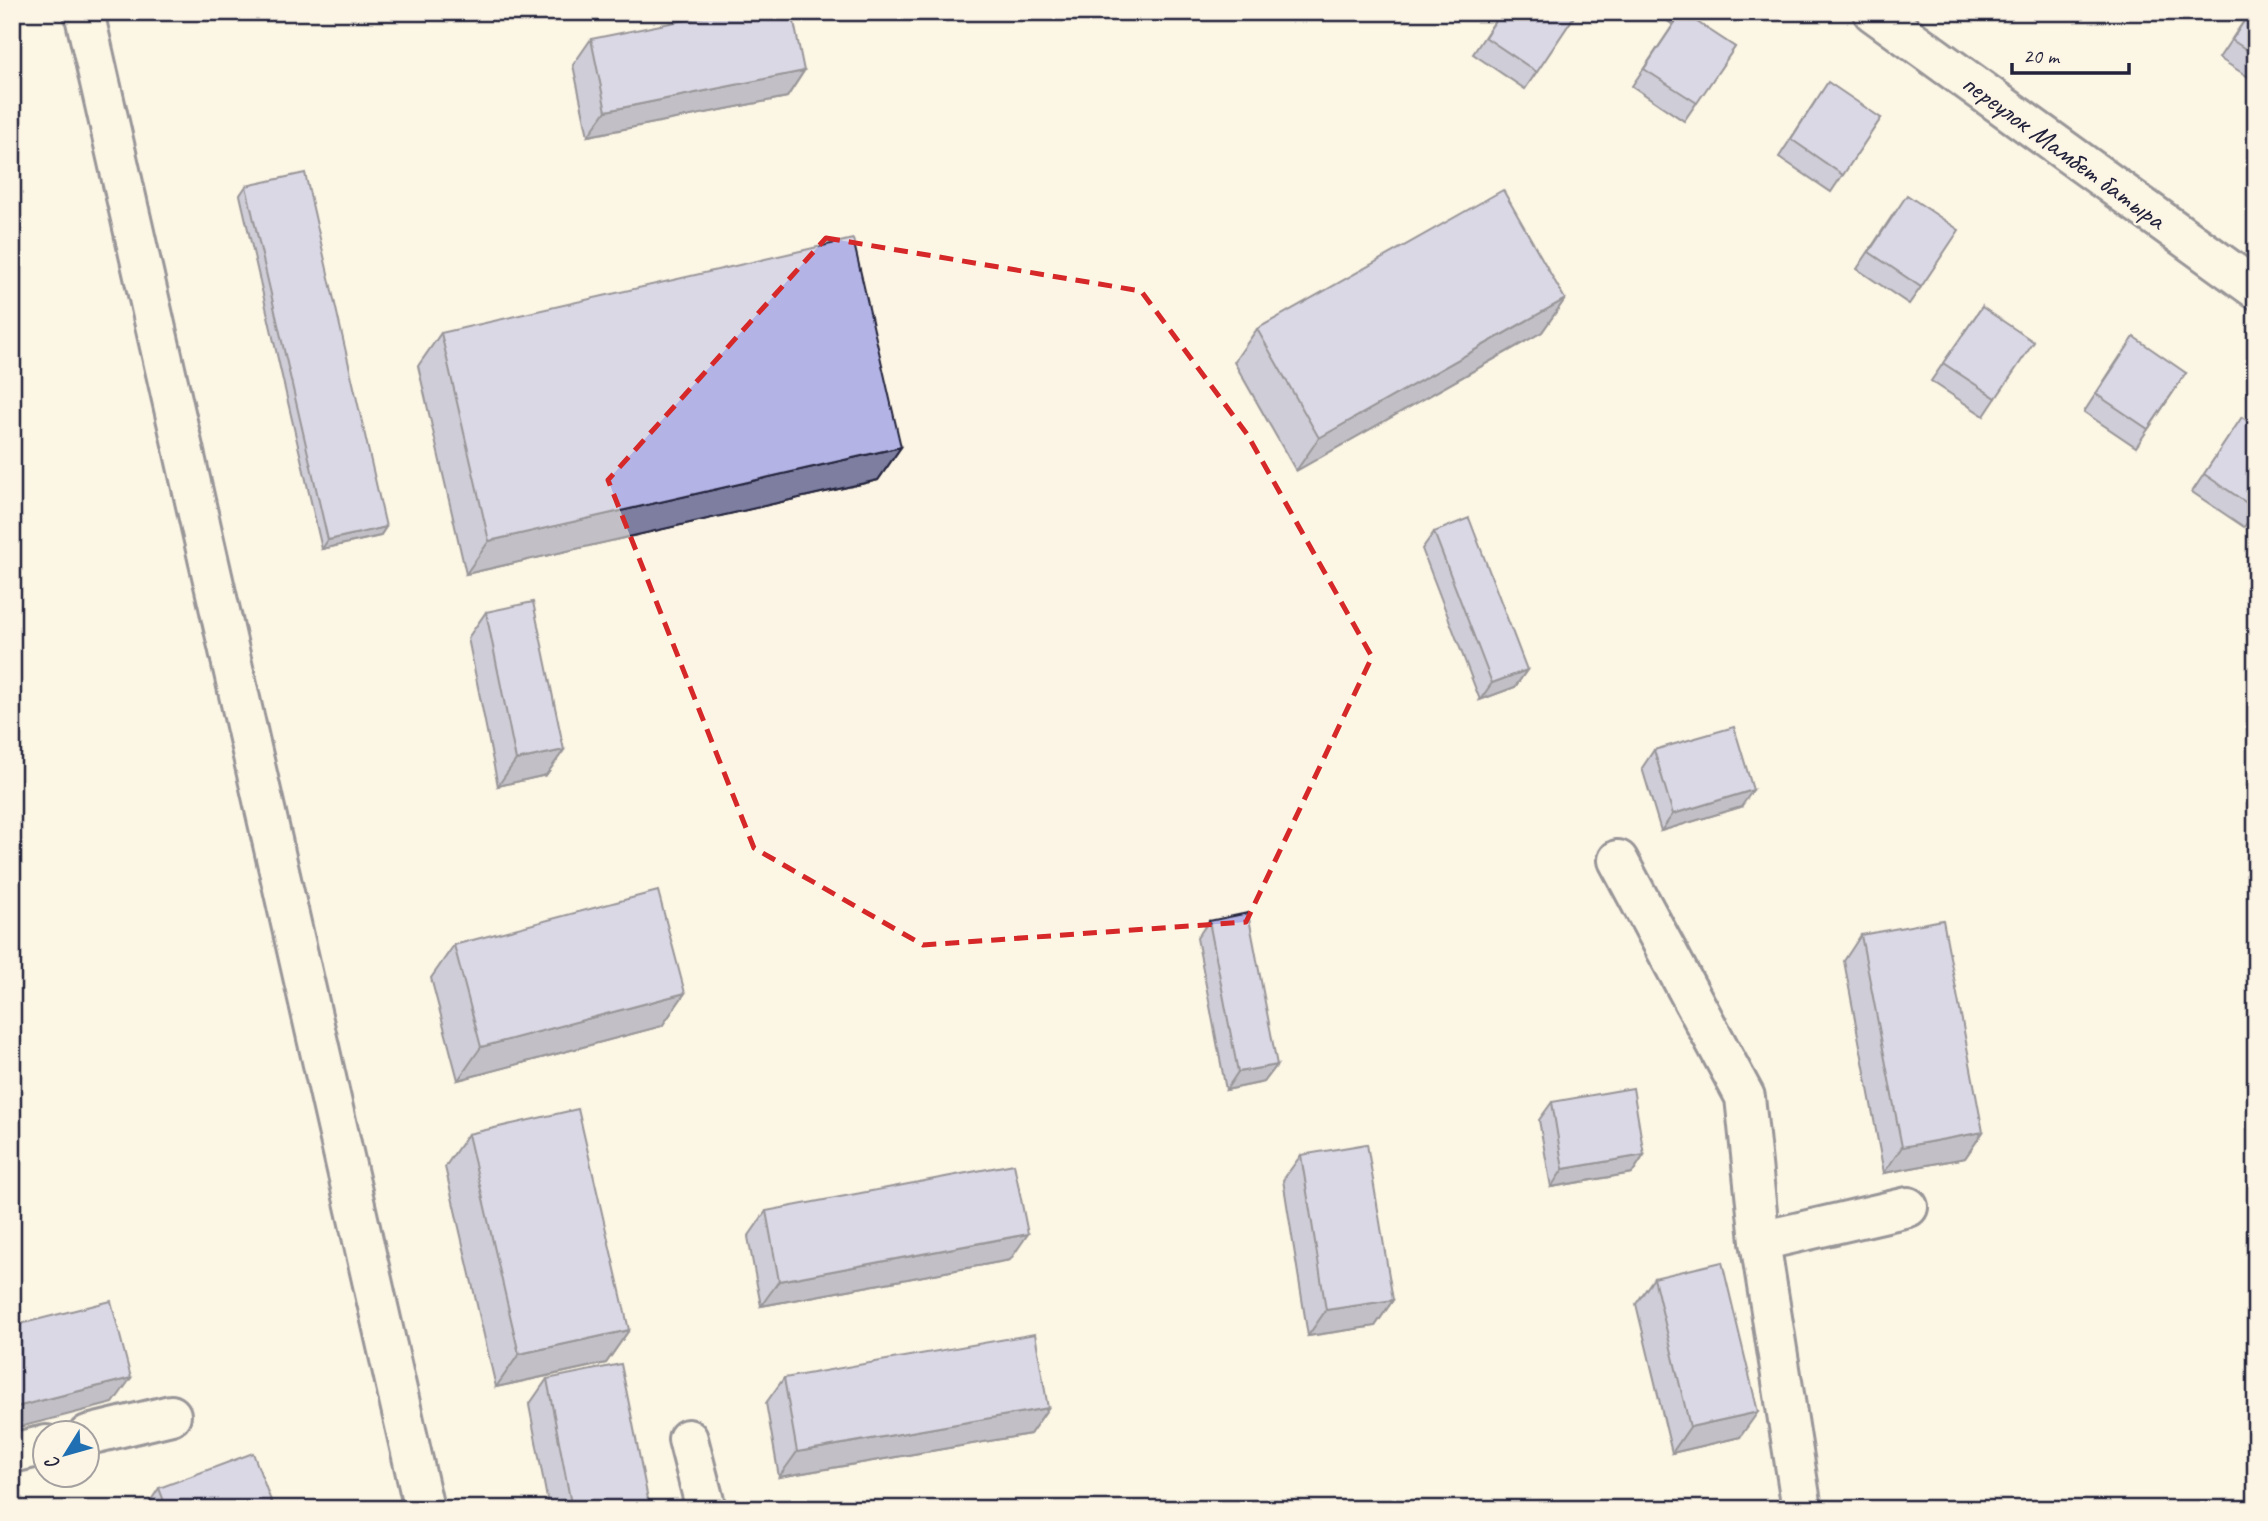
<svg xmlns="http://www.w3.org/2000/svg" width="2268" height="1521" font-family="Caveat,sans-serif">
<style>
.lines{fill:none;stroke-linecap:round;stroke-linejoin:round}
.minor-casing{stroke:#22223b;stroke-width:44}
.minor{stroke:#fcf5e5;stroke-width:38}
.wall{fill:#9a9bc5;stroke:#22223b;stroke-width:2}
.shaded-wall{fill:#7d7ea0;stroke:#22223b;stroke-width:2}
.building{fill:#b3b4e5;stroke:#22223b;stroke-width:2}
.marked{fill:none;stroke:#d62828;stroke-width:5;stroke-dasharray:14 9;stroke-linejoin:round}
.labels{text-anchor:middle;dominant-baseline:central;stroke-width:5;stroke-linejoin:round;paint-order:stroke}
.street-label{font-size:28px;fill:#22223b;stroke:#fcf5e5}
</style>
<rect width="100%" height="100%" fill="#fcf5e5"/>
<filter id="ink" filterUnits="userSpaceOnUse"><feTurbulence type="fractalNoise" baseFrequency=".0143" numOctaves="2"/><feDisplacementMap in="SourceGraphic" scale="14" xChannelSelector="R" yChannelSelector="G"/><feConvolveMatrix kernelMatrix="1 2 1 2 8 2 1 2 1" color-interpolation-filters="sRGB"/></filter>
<g filter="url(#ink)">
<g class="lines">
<g class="minor-casing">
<g id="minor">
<path d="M84,12l340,1497"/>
<path d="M1873,12l383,277"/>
<path d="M1618,860l127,237 15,144 42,268"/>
<path d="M1760,1241l148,-34"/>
<path d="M88,1435l83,-20"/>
<path d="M688,1439l18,70"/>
<path d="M12,1453l34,-8"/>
</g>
</g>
<use href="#minor" class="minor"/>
</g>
<g class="wall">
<path d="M1501,12l74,3 -50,74 -52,-35z"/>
<path d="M1655,12h35l-3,4 48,31 -51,74 -52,-35 41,-61z"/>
<path d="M2165,12h12l-4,6z"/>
<path d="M2250,12h6v70l-37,-24z"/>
<path d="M591,39l213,32 -17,26 -199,39 -15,-71z"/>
<path d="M1816,100l65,18 -50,74 -52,-35z"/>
<path d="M246,186l140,341 -6,9 -58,13 -82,-354z"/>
<path d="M1894,213l27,74 -12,17 -52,-35z"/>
<path d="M1565,299l-23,33 -246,139 -62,-109 23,-33z"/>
<path d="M1982,307l14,91 -12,18 -53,-35z"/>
<path d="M441,333l460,114 -23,33 -412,94 -48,-208z"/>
<path d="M2121,355l65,18 -50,74 -52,-35z"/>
<path d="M2256,427v84l-12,16 -52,-35 38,-57z"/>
<path d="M1434,532l93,138 -12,17 -35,13 -58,-151z"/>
<path d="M486,612l78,138 -18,25 -48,11 -30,-148z"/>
<path d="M1654,750l87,57 -80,24 -19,-63z"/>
<path d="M1209,921l68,144 -13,17 -38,8 -29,-152z"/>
<path d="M1861,935l122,197 -18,26 -81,15 -40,-212z"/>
<path d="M454,945l231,48 -23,33 -204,54 -27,-102z"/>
<path d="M1552,1102l92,53 -12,18 -81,14 -12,-67z"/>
<path d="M468,1134l161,196 -23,33 -110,24 -51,-220z"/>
<path d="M1301,1155l92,145 -18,26 -67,10 -25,-156z"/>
<path d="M766,1211l244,49 -249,46 -13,-69z"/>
<path d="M1654,1278l86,159 -68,16 -36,-149z"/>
<path d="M784,1378l264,30 -18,26 -251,43 -13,-74z"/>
<path d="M547,1379l103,130h-101l-20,-104z"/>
<path d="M159,1488l115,21h-129z"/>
</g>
<g class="shaded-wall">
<path d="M804,71l-17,26 -199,39 18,-25z"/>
<path d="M1565,299l-23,33 -246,139 23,-33z"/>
<path d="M901,447l-23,33 -412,94 23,-33z"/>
<path d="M386,527l-6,9 -58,13 6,-9z"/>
<path d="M1527,670l-12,17 -35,13 12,-17z"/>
<path d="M564,750l-18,25 -48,11 18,-26z"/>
<path d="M1753,790l-12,17 -80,24 12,-17z"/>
<path d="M685,993l-23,33 -204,54 23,-33z"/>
<path d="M1277,1065l-13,17 -38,8 12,-18z"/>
<path d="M1983,1132l-18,26 -81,15 18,-26z"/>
<path d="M1644,1155l-12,18 -81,14 12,-18z"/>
<path d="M1028,1234l-18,26 -249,46 18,-25z"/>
<path d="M1393,1300l-18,26 -67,10 18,-26z"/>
<path d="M629,1330l-23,33 -110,24 23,-33z"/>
<path d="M131,1378l-18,25 -101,26v-21z"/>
<path d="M1048,1408l-18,26 -251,43 18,-25z"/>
<path d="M1758,1412l-18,25 -68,16 18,-26z"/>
</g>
<g class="building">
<path d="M725,12h67l12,59 -198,40 -15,-72z"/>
<path d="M1501,12h70l4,3 -38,57 -52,-35z"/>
<path d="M1682,12l53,35 -38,56 -53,-34z"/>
<path d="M2250,12h6v44l-24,-16z"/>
<path d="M1828,82l53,36 -38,57 -52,-36z"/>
<path d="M305,173l81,354 -58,13 -82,-354z"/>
<path d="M1503,190l62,109 -246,139 -62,-109z"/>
<path d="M1907,195l52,35 -38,57 -52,-35z"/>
<path d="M853,239l48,208 -412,94 -48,-208z"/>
<path d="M1982,307l52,35 -38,56 -53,-35z"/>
<path d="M2134,337l52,36 -38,56 -52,-35z"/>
<path d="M2242,417l14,10v82l-52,-35z"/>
<path d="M1469,518l58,152 -35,13 -58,-151z"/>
<path d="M533,602l31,148 -48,10 -30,-148z"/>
<path d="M1734,727l19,63 -80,24 -19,-64z"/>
<path d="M658,891l27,102 -204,54 -27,-102z"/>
<path d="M1248,913l29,152 -39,7 -29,-151z"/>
<path d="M1943,920l40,212 -81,15 -41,-212z"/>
<path d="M1633,1088l11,67 -81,14 -11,-67z"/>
<path d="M578,1109l51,221 -110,24 -51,-220z"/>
<path d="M1367,1144l26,156 -67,10 -25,-155z"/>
<path d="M1014,1164l14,70 -249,47 -13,-70z"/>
<path d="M1722,1262l36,150 -68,15 -36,-149z"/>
<path d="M111,1301l20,77 -119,30v-82z"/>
<path d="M1035,1334l13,74 -251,44 -13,-74z"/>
<path d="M621,1364l29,145h-78l-25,-130z"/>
<path d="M253,1453l21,56h-107l-8,-21z"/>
</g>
</g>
<path d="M0 0H2268V1521H0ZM826,238l315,53 106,143 125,223 -126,265 -323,23 -169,-97 -146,-368z" fill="#fcf5e5" fill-opacity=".55" fill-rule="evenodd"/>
<path class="marked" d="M826,238l315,53 106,143 125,223 -126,265 -323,23 -169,-97 -146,-368z"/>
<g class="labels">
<g class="street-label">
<text transform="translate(2064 151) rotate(36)">переулок Мамбет батыра</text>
</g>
</g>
<rect width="2268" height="1521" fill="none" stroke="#fcf5e5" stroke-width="42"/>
<rect x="21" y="21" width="2226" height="1479" fill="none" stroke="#22223b" stroke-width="2.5" filter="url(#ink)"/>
<g transform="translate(66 1454) rotate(233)"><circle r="33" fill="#fcf5e5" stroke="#a5a1a1" stroke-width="2"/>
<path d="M0-5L12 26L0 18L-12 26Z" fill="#1f6fb2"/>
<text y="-10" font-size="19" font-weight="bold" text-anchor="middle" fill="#22223b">С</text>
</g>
<path d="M2012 63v10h117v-10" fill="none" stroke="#22223b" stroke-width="3.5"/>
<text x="2023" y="63" font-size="21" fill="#22223b" stroke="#fcf5e5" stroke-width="5" paint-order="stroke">20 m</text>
</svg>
